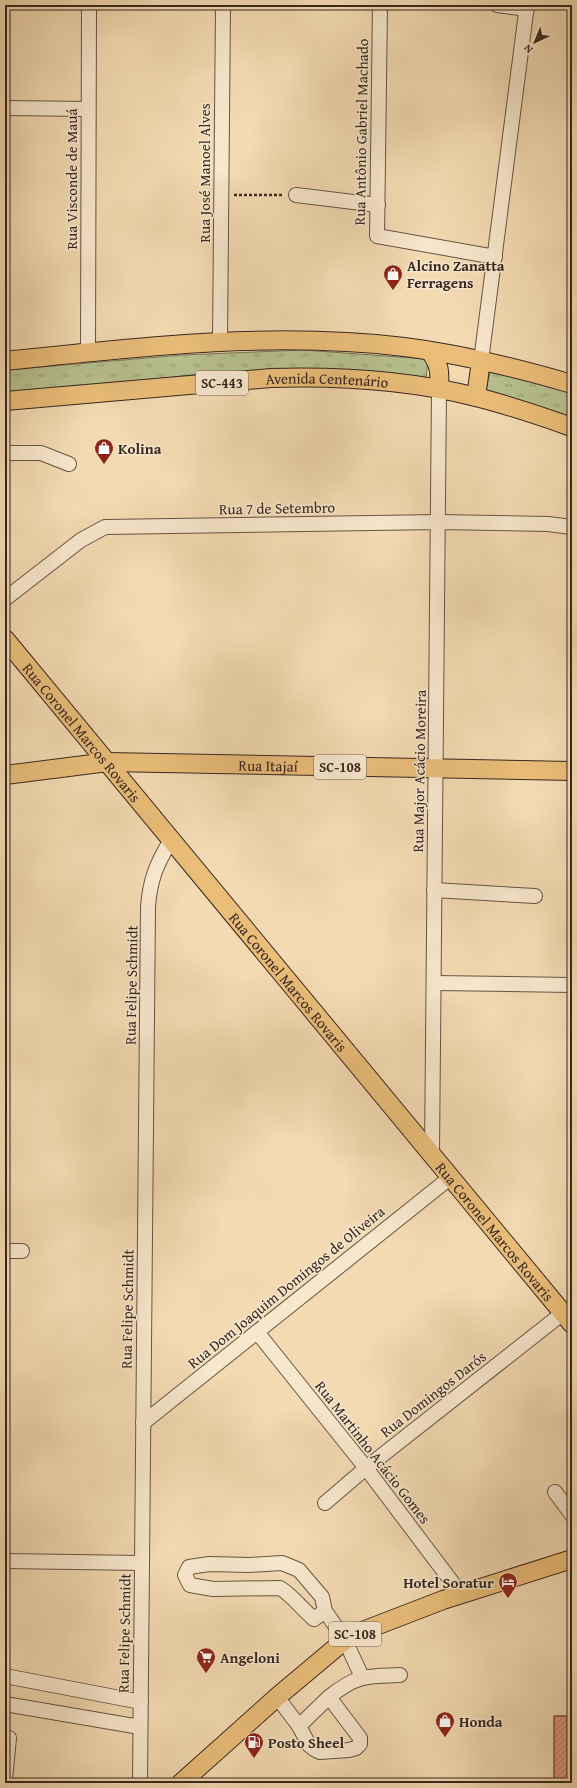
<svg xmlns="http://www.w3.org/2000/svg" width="577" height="1788" font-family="'Gentium Book Plus',serif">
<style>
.park{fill:url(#park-tufts);stroke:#787458}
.building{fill:url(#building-hatch);stroke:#382720}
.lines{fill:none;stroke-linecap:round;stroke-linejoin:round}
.minor-casing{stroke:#675444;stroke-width:16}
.major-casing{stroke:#382720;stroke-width:20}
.path{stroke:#382720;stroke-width:2.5;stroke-dasharray:3 2;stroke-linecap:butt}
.minor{stroke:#f7e7cd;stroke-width:14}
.major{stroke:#eabd79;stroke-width:18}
.labels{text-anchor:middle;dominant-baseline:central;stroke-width:3;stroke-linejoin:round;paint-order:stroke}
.shield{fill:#f7e7cd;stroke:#716154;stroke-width:1}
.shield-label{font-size:14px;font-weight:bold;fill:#382720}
.street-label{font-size:15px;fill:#382720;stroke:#f7e7cd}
.poi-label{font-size:15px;font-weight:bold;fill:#382720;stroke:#f7e7cd;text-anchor:start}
</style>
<defs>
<pattern id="park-tufts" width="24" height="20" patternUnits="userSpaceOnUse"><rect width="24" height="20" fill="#b7c08f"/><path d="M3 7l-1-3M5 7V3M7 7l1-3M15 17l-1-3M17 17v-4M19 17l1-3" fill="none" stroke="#969c74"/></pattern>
<pattern id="building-hatch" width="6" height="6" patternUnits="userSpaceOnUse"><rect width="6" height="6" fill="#dd997c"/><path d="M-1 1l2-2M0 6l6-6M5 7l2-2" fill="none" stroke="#b47d65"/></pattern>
</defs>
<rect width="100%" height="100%" fill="#f3dab2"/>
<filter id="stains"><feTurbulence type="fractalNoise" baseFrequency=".005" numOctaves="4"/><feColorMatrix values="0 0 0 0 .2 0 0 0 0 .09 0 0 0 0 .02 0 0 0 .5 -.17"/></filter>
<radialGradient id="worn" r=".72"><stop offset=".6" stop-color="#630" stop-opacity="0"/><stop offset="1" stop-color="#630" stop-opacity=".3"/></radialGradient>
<g class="park">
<path d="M303,350l125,9 -2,21 -140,-8 -78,1 -104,12 -99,8v-23l177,-15z"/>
<path d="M490,372l66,14 16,6v25l-86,-27z"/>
</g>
<rect class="building" x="554" y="1716" width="18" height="67"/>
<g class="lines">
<g class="minor-casing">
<g id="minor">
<path d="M380,5l-3,231 118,21"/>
<path d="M497,5l30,4"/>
<path d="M5,108l83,1"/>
<path d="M296,195l82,10"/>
<path d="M220,342l3,-337"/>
<path d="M88,352l1,-347"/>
<path d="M481,361l46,-356"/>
<path d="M5,453h36l28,11"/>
<path d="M5,599l76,-59 24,-13 333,-5 110,2 24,3"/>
<path d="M434,890l101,6"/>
<path d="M434,983l138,2"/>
<path d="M432,1153l7,-764"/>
<path d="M5,1251h17"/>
<path d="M257,1332l109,136 95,126"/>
<path d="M143,1423l308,-246"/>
<path d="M555,1492l17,23"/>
<path d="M325,1503l41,-35 197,-155"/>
<path d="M5,1561l137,2"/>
<path d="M325,1611l-11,8c-12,-10 -21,-23 -34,-31l-67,1 -23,-4 -5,-10 4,-8 20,-3 40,1 33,-2 17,7 23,27 3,14 20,29 17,37"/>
<path d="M5,1676l136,26"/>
<path d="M277,1697l22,29 10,19 5,4 6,3 29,-2 7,-2 4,-4v-6l-31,-41c28,-22 37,-21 71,-22"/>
<path d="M5,1704l135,23"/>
<path d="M299,1726l30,-29"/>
<path d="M5,1779l4,-41"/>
<path d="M140,1783l8,-876c2,-28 9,-44 23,-67"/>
</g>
</g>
<g class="major-casing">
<g id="major">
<path d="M430,351c10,15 10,20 9,38"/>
<path d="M5,361c132,-14 266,-30 399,-14 57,7 113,21 168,37"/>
<path d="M476,397l5,-36"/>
<path id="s1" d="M5,401l266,-23c69,-2 138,2 205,19 33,8 64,19 96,30"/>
<path id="s2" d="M5,639l567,685"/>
<path id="s3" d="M5,775l103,-13 464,9"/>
<path d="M181,1783l96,-86 68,-57 15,-8 83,-32 129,-41"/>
</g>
</g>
<path class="path" d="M234,195h49"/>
<use href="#minor" class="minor"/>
<use href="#major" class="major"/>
</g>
<defs>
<g id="shop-pin" transform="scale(1)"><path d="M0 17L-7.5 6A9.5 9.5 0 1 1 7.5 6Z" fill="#8f2418" stroke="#f7e7cd"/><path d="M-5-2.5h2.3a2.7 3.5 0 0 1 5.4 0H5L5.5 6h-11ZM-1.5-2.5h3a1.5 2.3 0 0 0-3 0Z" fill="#fff"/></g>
<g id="hotel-pin" transform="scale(1)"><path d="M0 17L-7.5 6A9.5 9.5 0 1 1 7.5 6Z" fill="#8f2418" stroke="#f7e7cd"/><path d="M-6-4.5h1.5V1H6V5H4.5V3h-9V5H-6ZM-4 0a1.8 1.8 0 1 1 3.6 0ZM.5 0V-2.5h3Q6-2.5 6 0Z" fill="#fff"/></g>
<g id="supermarket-pin" transform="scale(1)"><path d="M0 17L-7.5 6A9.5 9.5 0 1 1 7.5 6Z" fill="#8f2418" stroke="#f7e7cd"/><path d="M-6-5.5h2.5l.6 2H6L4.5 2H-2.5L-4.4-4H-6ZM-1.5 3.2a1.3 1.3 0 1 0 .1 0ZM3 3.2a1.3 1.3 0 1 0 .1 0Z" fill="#fff"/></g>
<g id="fuel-pin" transform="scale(1)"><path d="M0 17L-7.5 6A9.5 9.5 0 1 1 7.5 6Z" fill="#8f2418" stroke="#f7e7cd"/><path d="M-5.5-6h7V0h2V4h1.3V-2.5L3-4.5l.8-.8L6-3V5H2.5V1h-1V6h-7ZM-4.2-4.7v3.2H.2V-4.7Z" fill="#fff"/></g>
</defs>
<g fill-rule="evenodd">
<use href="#shop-pin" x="393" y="274"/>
<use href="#shop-pin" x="104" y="448"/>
<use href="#hotel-pin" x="508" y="1582"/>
<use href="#supermarket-pin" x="206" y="1657"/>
<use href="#shop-pin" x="445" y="1721"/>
<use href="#fuel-pin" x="254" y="1742"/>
</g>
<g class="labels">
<g class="shield">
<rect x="196" y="371" width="52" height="24" rx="3"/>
<rect x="314" y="755" width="52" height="24" rx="3"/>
<rect x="329" y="1622" width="52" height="24" rx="3"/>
</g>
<g class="shield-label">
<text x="222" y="383">SC-443</text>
<text x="340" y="767">SC-108</text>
<text x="355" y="1634">SC-108</text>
</g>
<g class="street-label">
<text transform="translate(361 132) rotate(-89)">Rua Antônio Gabriel Machado</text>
<text transform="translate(204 173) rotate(-90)">Rua José Manoel Alves</text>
<text transform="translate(71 179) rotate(-90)">Rua Visconde de Mauá</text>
<text stroke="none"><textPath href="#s1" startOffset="323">Avenida Centenário</textPath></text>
<text transform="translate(277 508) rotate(-1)">Rua 7 de Setembro</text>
<text stroke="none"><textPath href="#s2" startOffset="121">Rua Coronel Marcos Rovaris</textPath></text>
<text stroke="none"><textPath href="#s3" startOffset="264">Rua Itajaí</textPath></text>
<text transform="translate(419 771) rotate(-89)">Rua Major Acácio Moreira</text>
<text stroke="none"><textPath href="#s2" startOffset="445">Rua Coronel Marcos Rovaris</textPath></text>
<text transform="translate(131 985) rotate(-89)">Rua Felipe Schmidt</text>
<text stroke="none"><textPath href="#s2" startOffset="769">Rua Coronel Marcos Rovaris</textPath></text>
<text transform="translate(286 1287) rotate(-39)">Rua Dom Joaquim Domingos de Oliveira</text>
<text transform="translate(127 1309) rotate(-89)">Rua Felipe Schmidt</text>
<text transform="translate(433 1394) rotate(-38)">Rua Domingos Darós</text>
<text transform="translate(373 1452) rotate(52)">Rua Martinho Acácio Gomes</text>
<text transform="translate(124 1633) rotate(-89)">Rua Felipe Schmidt</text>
</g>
<g class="poi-label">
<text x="407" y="265">Alcino Zanatta<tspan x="407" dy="17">Ferragens</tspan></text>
<text x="118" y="448">Kolina</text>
<text x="494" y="1582" text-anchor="end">Hotel Soratur</text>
<text x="220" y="1657">Angeloni</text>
<text x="459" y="1721">Honda</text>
<text x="268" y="1742">Posto Sheel</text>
</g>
</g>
<rect width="577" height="1788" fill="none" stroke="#f3dab2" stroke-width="20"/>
<rect x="6" y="6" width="565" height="1776" fill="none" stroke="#382720" stroke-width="2"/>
<rect x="10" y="10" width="557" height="1768" fill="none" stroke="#382720"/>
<g transform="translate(535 42) rotate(224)" stroke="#f7e7cd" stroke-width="3" paint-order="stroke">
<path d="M0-3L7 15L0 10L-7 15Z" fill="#382720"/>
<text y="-6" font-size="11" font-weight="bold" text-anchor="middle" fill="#382720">N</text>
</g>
<rect width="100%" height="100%" filter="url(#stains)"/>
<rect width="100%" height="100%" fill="url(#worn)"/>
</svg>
